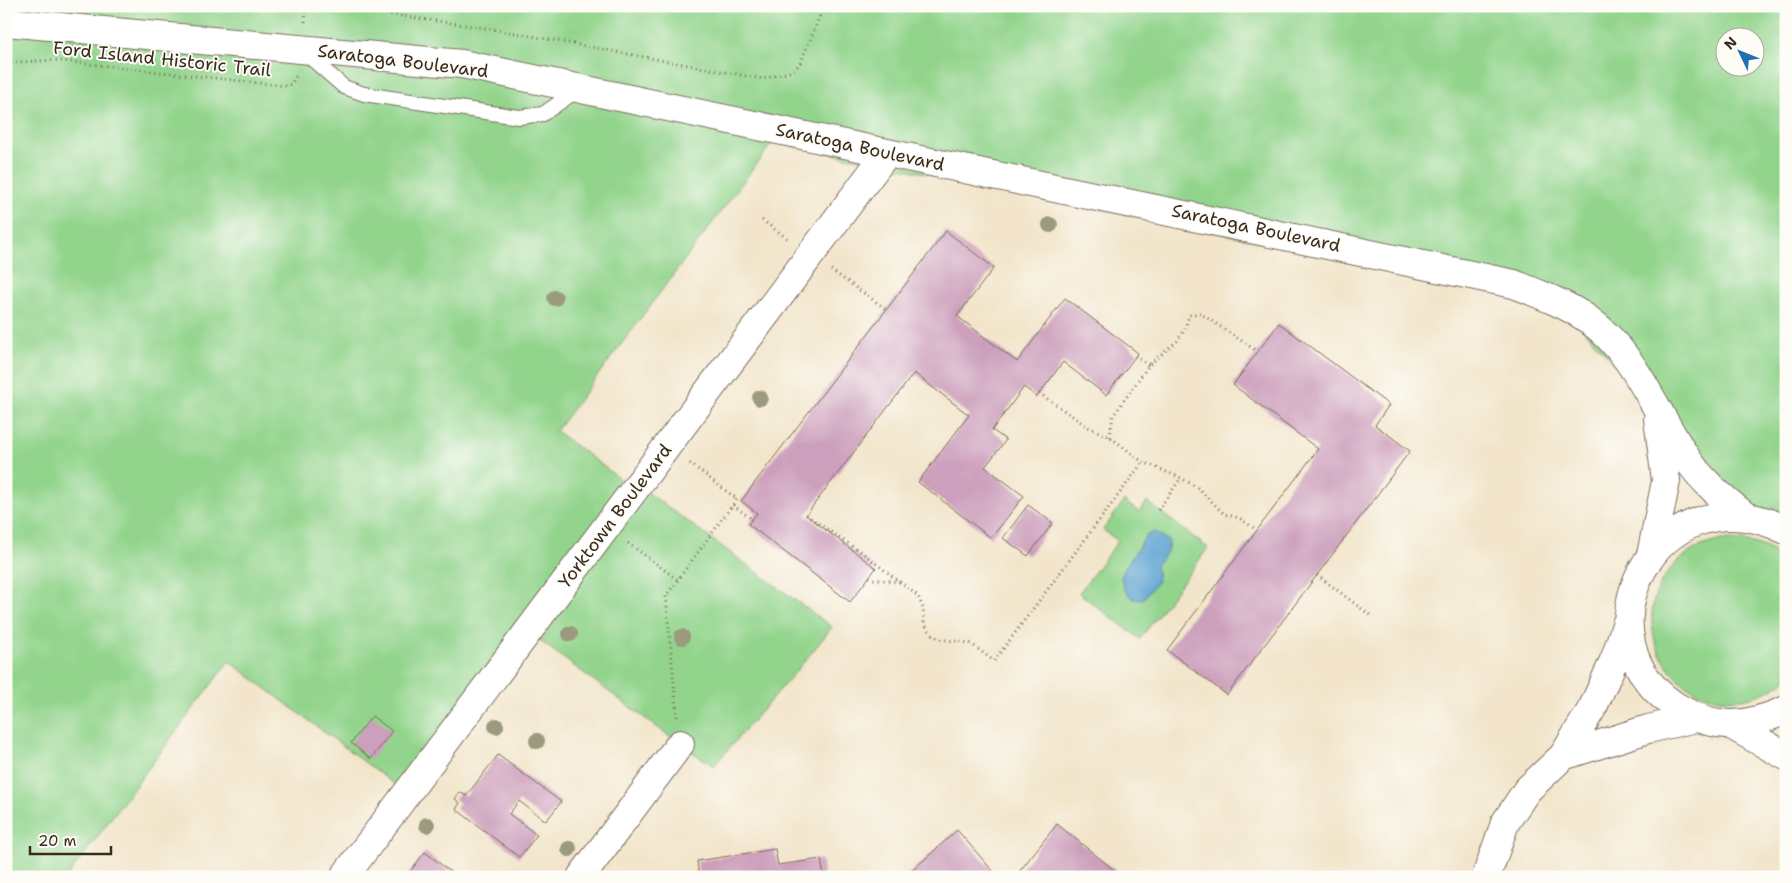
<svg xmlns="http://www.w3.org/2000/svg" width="1792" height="883" font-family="'Shantell Sans',sans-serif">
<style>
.green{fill:#92d48c;stroke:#667f55;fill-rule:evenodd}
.water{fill:#5ba3d1;stroke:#4b6678}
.building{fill:#cc9fbc}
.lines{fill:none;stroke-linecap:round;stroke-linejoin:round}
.service-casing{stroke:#7b6b5b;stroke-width:16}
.minor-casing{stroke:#7b6b5b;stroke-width:30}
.tertiary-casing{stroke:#7b6b5b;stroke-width:30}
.path{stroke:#7b6b5b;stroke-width:3;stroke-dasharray:1 4;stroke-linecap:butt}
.service{stroke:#fff;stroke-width:14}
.minor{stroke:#fff;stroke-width:28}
.tertiary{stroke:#fff;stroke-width:28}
.tree{fill:#9c9a7e}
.labels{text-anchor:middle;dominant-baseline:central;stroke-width:4;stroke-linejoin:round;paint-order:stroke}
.street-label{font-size:18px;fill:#3b2a1e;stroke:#fdfcf7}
</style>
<rect width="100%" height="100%" fill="#fdfcf7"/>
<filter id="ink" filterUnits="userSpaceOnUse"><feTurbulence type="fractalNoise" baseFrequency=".02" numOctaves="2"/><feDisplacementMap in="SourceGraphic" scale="10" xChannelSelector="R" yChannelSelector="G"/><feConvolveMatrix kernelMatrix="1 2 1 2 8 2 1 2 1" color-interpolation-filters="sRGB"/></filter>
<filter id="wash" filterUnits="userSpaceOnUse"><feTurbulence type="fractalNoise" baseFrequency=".0096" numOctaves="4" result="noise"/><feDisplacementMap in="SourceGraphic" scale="20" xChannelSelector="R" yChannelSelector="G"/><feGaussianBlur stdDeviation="1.12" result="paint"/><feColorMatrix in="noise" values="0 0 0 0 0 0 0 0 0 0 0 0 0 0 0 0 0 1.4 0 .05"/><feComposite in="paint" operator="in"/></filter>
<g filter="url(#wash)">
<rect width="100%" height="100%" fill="#f2e5cb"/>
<g class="green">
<path d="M6,6h1780v509l-22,5 -20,-5 -87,-107 -100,-106 -784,-160 -217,289 79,59 4,-4 193,141c-37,48 -79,92 -118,139l-34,-22 -152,-112 -122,161 -177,-132 -162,216h-61zM1724,38h30v30h-30z"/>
<path d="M1124,501l15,11 8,-10 61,46 -68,91 -61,-46 39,-52 -15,-11z"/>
<path d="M1721,540c28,0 42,3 65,20v120c-103,73 -189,-75 -91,-131 7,-5 18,-6 26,-9z"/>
</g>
<path class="water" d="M1155,532l14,9 -2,12 -11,11 2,17 -15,18h-10l-9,-10 -3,-11 4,-11 22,-32z"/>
<g id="blocks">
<g class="building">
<path d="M946,231l48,37 -37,48 60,46 48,-64 73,55 -32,42 -43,-33 -26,35 -13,-10 -32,43 14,10 -21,27 39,29 -33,42 -73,-56 51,-67 -55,-42 -108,142 70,53 -26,34 -102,-78 9,-11 -16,-12z"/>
<path d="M1279,323l110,82 -14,20 35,26 -183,244 -60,-45 151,-201 -85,-64z"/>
<path d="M1028,505l25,18 -25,33 -25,-18z"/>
<path d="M372,716l20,15 -21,28 -20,-16z"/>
<path d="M498,755l63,47 -15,19 -27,-20 -10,13 28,21 -18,22 -63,-48 4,-6 -5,-4 5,-7 6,4z"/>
<path d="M1057,824l66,53h-108z"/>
<path d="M957,830l41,47h-93z"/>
<path d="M775,849l3,16 43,-6 3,18h-125l-2,-16z"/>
<path d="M425,852l32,25h-51z"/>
</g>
</g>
</g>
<g filter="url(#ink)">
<use href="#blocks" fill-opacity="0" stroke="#7b6b5b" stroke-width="1"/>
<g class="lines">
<g class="service-casing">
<path id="service" d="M305,53l39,34 20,7 155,23 24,-3 36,-25"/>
</g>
<g class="minor-casing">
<g id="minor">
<path d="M6,22l456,42 1052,220c25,10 52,20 75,36 48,35 66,93 99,140 15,22 35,38 56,55"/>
<path d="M1651,555l15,-74 -8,-62"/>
<path d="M344,877l542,-723"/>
<path d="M581,877l99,-133"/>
</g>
</g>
<g class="tertiary-casing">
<g id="tertiary">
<path d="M1786,530c-131,-65 -219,114 -104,180 36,21 67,16 104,0"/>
<path d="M1731,725l55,31"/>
<path d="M1563,756l85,-27 48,-11"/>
<path d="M1486,877l19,-54 22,-33 36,-34 30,-49 22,-49 12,-36"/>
</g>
</g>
<g class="path">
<path d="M331,6l162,23 270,50 29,-8 8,-7 24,-58"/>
<path d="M305,22l1,-11 5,-5"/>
<path d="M6,63l47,-3 233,26 5,-2 5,-8"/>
<path d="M762,220l26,19"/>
<path d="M831,270l55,39"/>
<path d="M1135,356l14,9"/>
<path d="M1039,393l49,34 22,10 33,25 38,16 17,10 26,26 15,4 18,12"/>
<path d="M1110,437l3,-21 36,-51 28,-24 8,-12 4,-14 11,-2 58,39"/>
<path d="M733,505l19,14"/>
<path d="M1158,510l23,-32"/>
<path d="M806,515l59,40 53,41 5,12 1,15 7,10 8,6 31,4 24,18 149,-199"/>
<path d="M628,543l50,37"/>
<path d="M1317,575l53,40"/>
<path d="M869,577l4,2 26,3"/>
<path d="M677,717l-11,-121 71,-97 -49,-37"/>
</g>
<use href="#service" class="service"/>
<use href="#minor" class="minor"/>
<use href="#tertiary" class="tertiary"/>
</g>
<g class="tree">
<circle cx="1050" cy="225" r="8"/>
<circle cx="555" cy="298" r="8"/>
<circle cx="760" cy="398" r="8"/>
<circle cx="570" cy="634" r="8"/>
<circle cx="682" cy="637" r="8"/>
<circle cx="496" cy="726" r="8"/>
<circle cx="537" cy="741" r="8"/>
<circle cx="427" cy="825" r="8"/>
<circle cx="569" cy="849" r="8"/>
</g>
</g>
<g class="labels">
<g class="street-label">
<text transform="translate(162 59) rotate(6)">Ford Island Historic Trail</text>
<text transform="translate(403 61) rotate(7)">Saratoga Boulevard</text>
<text transform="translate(860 147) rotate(12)">Saratoga Boulevard</text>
<text transform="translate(1256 228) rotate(12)">Saratoga Boulevard</text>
<text transform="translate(615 516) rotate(-53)">Yorktown Boulevard</text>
</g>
</g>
<rect width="1792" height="883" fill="none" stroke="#fdfcf7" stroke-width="25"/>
<g transform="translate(1740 52) rotate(313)"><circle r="24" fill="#fdfcf7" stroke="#afa8a0"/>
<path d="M0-4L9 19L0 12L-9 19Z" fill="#1f6fb2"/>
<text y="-8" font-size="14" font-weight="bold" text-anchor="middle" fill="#3b2a1e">N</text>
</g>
<path d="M30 846v8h81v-8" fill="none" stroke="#3b2a1e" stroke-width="2.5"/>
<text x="38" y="846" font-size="15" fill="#3b2a1e" stroke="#fdfcf7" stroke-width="4" paint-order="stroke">20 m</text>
</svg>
